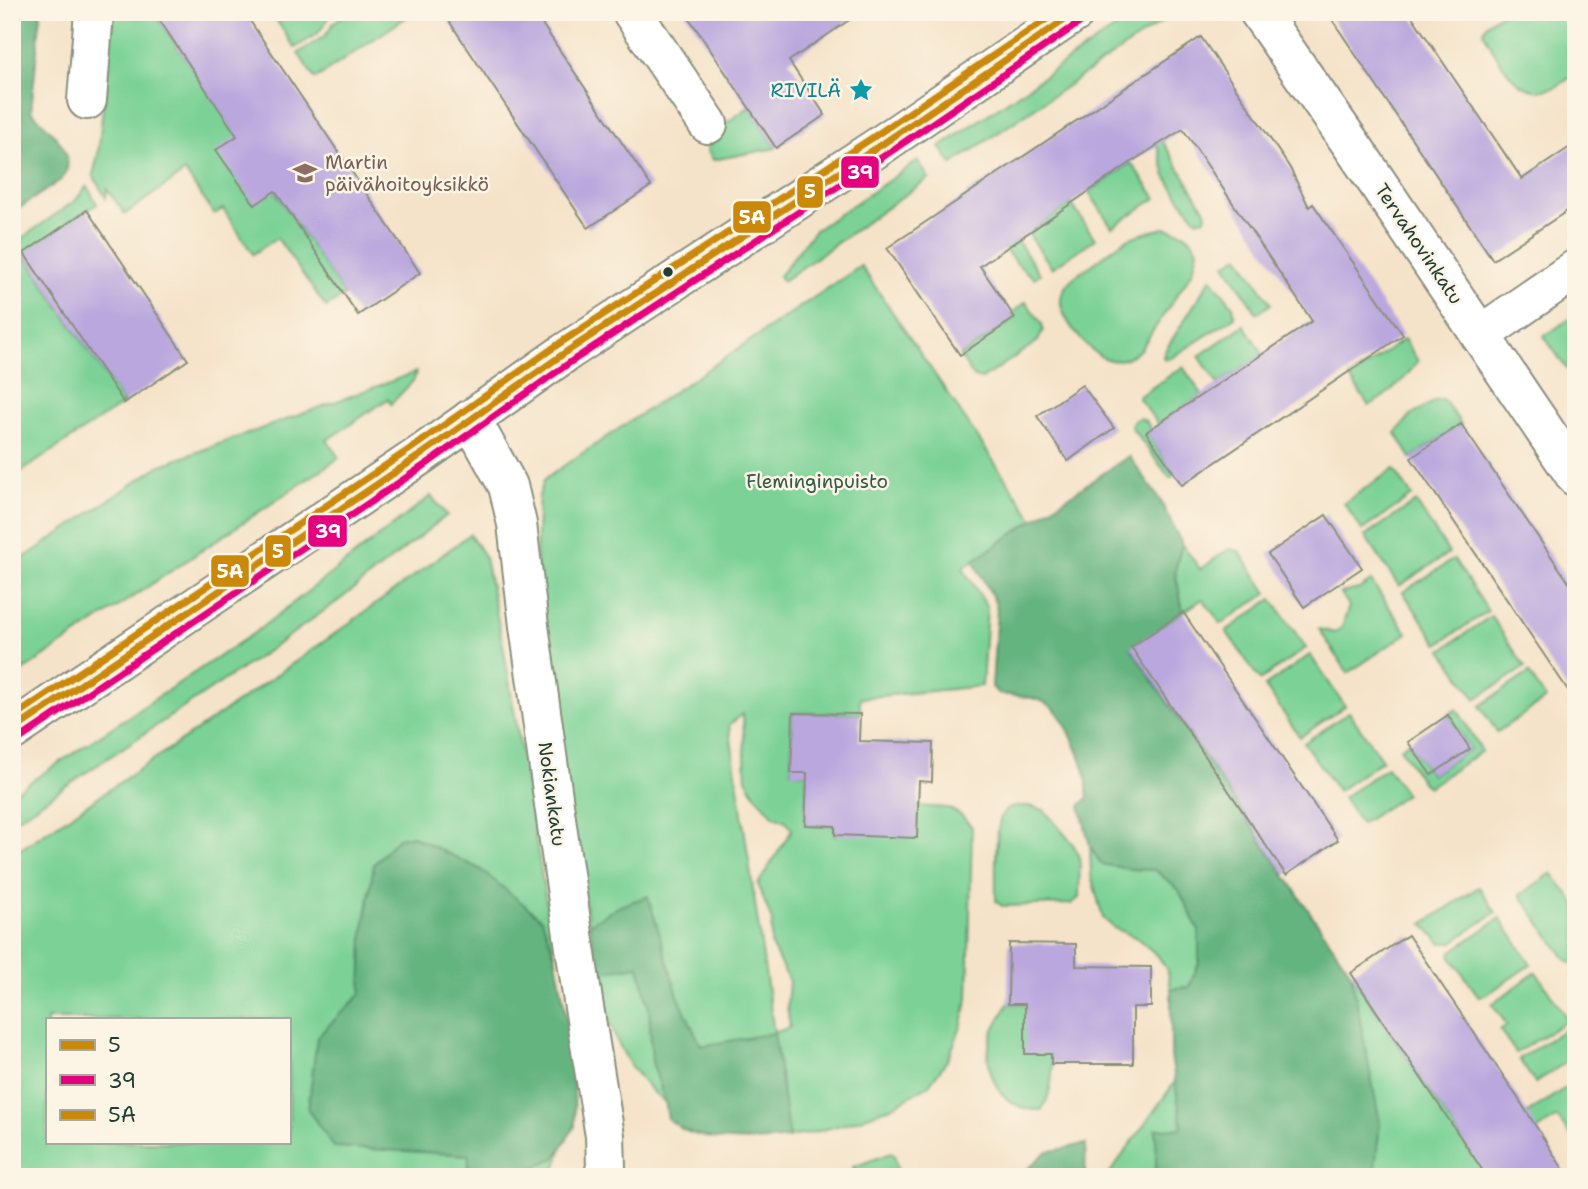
<svg xmlns="http://www.w3.org/2000/svg" width="1588" height="1189" font-family="'Shantell Sans',sans-serif">
<style>
.green{fill:#7bd296;stroke:#4d8865;stroke-width:2;fill-rule:evenodd}
.forest{fill:#64b47f;stroke:#42785a;stroke-width:2}
.building{fill:#baa7de}
.lines{fill:none;stroke-linecap:round;stroke-linejoin:round}
.minor-casing{stroke:#8a907e;stroke-width:42}
.secondary-casing{stroke:#8a907e;stroke-width:42}
.minor{stroke:#fff;stroke-width:38}
.secondary{stroke:#fff;stroke-width:38}
.bus-1-casing{stroke:#fcf5e5;stroke-width:12}
.bus-2-casing{stroke:#fcf5e5;stroke-width:12}
.bus-3-casing{stroke:#fcf5e5;stroke-width:12}
.bus-1{stroke:#ca890a;stroke-width:7}
.bus-2{stroke:#e5007d;stroke-width:7}
.bus-3{stroke:#ca890a;stroke-width:7}
.bus-dot{fill:#1f3d34;stroke:#fcf5e5;stroke-width:2.5}
.labels{text-anchor:middle;dominant-baseline:central;stroke-width:5;stroke-linejoin:round;paint-order:stroke}
.culture-label{font-size:19px;fill:#0d838f;stroke:#fcf5e5;text-anchor:end}
.education-label{font-size:19px;fill:#785e54;stroke:#fcf5e5;text-anchor:start}
.street-label{font-size:19px;fill:#1f3d34;stroke:#fcf5e5}
.park-label{font-size:19px;fill:#315b48;stroke:#fcf5e5}
.line-badge{stroke:#fcf5e5;stroke-width:2.5}
.badge-label{font-size:19px;text-anchor:middle;font-weight:bold;fill:#fff}
</style>
<rect width="100%" height="100%" fill="#fcf5e5"/>
<filter id="ink" filterUnits="userSpaceOnUse"><feTurbulence type="fractalNoise" baseFrequency=".0143" numOctaves="2"/><feDisplacementMap in="SourceGraphic" scale="14" xChannelSelector="R" yChannelSelector="G"/><feConvolveMatrix kernelMatrix="1 2 1 2 8 2 1 2 1" color-interpolation-filters="sRGB"/></filter>
<filter id="wash" filterUnits="userSpaceOnUse"><feTurbulence type="fractalNoise" baseFrequency=".00686" numOctaves="4" result="noise"/><feDisplacementMap in="SourceGraphic" scale="28" xChannelSelector="R" yChannelSelector="G"/><feGaussianBlur stdDeviation="1.57" result="paint"/><feColorMatrix in="noise" values="0 0 0 0 0 0 0 0 0 0 0 0 0 0 0 0 0 1.4 0 .05"/><feComposite in="paint" operator="in"/></filter>
<g filter="url(#wash)">
<rect width="100%" height="100%" fill="#f5e3c9"/>
<g class="green">
<path d="M113,12h41l191,283 -19,12 -49,-69 -24,16 -30,-45 -9,5 -29,-42 -60,42 -18,-25 -1,9 -13,-23 5,-20z"/>
<path d="M271,12h54l4,6 -11,15 -23,15z"/>
<path d="M349,12h65l-99,67 -17,-26 27,-17 9,-14z"/>
<path d="M1139,12h17l7,9 -211,143 -12,-17z"/>
<path d="M1504,12h68l4,6v56c-8,4 -15,11 -23,14 -38,13 -55,-31 -70,-56 3,-11 12,-14 21,-20z"/>
<path d="M749,107l27,41 -63,12 -6,-10v-13z"/>
<path d="M1144,111l61,99 1,6 -1,3 -4,1 -5,-1 -18,-23 -12,-20 -8,-28 -22,-32z"/>
<path d="M918,161l11,17 -146,103 -4,-5 35,-45z"/>
<path d="M1131,163l25,35 -44,29 -23,-35z"/>
<path d="M87,186l10,18 -73,50 100,149 -112,75v-233l63,-44z"/>
<path d="M980,186l60,88 -6,4c-28,-19 -47,-56 -66,-84z"/>
<path d="M1071,203l24,36 -43,29 -24,-35z"/>
<path d="M1165,228c19,4 24,5 33,22l-5,21 -53,79c-8,6 -19,12 -30,10 -18,-3 -52,-43 -49,-61 1,-7 5,-14 10,-19 6,-6 15,-11 22,-16 11,-8 23,-19 35,-25 12,-6 25,-8 37,-11z"/>
<path d="M1239,256l32,48 -14,9 -32,-49z"/>
<path d="M861,266l172,253 98,128 339,504 106,-70v62l-19,-26 -75,51 5,9h-380l155,-217 -274,-409 -25,17 24,39 -5,79 -122,12v16l-67,-1 -2,59 16,1 -2,52 30,1v9l83,-29 30,2 13,7 11,12 -4,172 -7,28 -13,32 -19,26 -38,22 -39,15 -41,11 -37,7 -100,-30 -23,-20 -20,-23 -15,-28 -5,-15 -49,-230 -26,-241 3,-57 5,-16 18,-13zM743,714l3,65 10,17 18,20 12,5 6,9 -34,54 14,37 -1,24 18,36 -2,25 3,21 -16,6 -45,-308z"/>
<path d="M1211,278l22,28 2,11 -64,41 -7,1 -1,-2 2,-6z"/>
<path d="M1026,302l16,22 1,6 -5,11 -56,38 -8,-2 -14,-21 55,-38 -3,-5z"/>
<path d="M1576,315v48l-9,6 -23,-33z"/>
<path d="M1244,325l19,29 -45,30 -19,-28z"/>
<path d="M1404,339l14,22c-15,21 -26,31 -49,45l-19,-28z"/>
<path d="M1183,367l19,28 -44,29 -20,-27z"/>
<path d="M416,372l-1,5 -2,4 -22,23 -3,-5 -61,41 12,18 -327,220v-112l147,-100z"/>
<path d="M1437,400h7l17,24 -50,34 -15,-25 15,-18z"/>
<path d="M1140,418l6,3 5,8 -4,4 28,42 -5,3 -39,-51 2,-6z"/>
<path d="M1394,469l18,27 -50,34 -18,-27z"/>
<path d="M431,496l16,19 -105,83 -77,55 -253,169v-28l245,-163z"/>
<path d="M1416,502l33,51 -50,33 -34,-50z"/>
<path d="M470,534l15,24 18,87 53,315 6,187 -9,30h-541v-322c155,-104 310,-208 458,-321zM47,1019h242v123h-242z"/>
<path d="M1182,544l18,25 29,-20 10,2 28,42 -46,31 -18,-25 -20,13 -8,-41z"/>
<path d="M1454,559l34,52 -50,33 -35,-52z"/>
<path d="M1371,581l36,52 -59,40 -29,-44 16,4 7,-6 7,-21 -8,-13 18,-4z"/>
<path d="M1272,599l34,49 -46,32 -34,-49z"/>
<path d="M1491,616l34,51 -49,32 -34,-49z"/>
<path d="M1310,655l35,51 -45,31 -35,-51z"/>
<path d="M1529,673l17,26 -49,33 -17,-26z"/>
<path d="M1457,709l25,42 -54,36 -5,-4 -23,-35 8,-6 23,33 39,-26 -22,-34z"/>
<path d="M1349,712l33,48 -44,31 -34,-48z"/>
<path d="M1387,767l19,27 -45,30 -18,-26z"/>
<path d="M1028,806l16,4 29,34 7,14 -1,40 -8,6 -69,2 -6,-5c0,-18 -2,-75 7,-88 6,-8 16,-7 25,-7z"/>
<path d="M1090,846l12,18 29,5 24,1 24,20 20,41v32l-10,24 -18,2 -3,-17 -10,-16 -21,-18 -23,-10 -11,-10 -12,-43z"/>
<path d="M1552,873l24,31v62l-10,-7 -46,-64z"/>
<path d="M1479,887l17,25 -45,31h-10l-18,-19z"/>
<path d="M1500,918l31,46 -45,31 -7,2 -29,-42 1,-3z"/>
<path d="M1536,972l32,48 -52,33 -16,-23 7,-5 -15,-21z"/>
<path d="M1008,1004h17c6,12 24,40 26,51 3,15 0,43 -10,55 -41,2 -61,-41 -49,-76 4,-10 11,-20 16,-30z"/>
<path d="M1571,1025l5,7v23l-41,28 -16,-24z"/>
<path d="M891,1153l3,2 5,22h-44l-2,-10z"/>
</g>
<g class="forest">
<path d="M12,12h29l-10,99c16,17 50,42 31,68l-50,34z"/>
<path d="M1129,456l31,44 22,44 -7,27 8,41 -52,36 220,325 29,150 -6,54h-218v-48l26,-1 -11,-73v-66l18,-2 10,-24v-32l-20,-41 -24,-20 -24,-1 -30,-5 -11,-18 -10,-40 8,-8c-1,-7 -1,-15 -2,-22 -3,-16 -21,-59 -34,-69 -14,-11 -36,-11 -53,-13l-7,-7 5,-78c-4,-18 -18,-31 -23,-49z"/>
<path d="M412,836l68,33 62,50 14,40 17,96 2,71 -20,32 -30,13 -4,6h-53l1,-22 -135,-8 -26,-37 9,-73 44,-43 2,-59 11,-71 24,-26z"/>
<path d="M648,896l30,100 23,50 73,-13 15,105c-28,4 -81,5 -107,-9 -4,-3 -9,-7 -14,-10l-3,-18 -13,-39 -3,-54 -10,-42 -40,6 -10,-48 31,-18z"/>
<path d="M1086,1144l-1,33h-66l27,-25z"/>
</g>
<g id="blocks">
<g class="building">
<path d="M154,12h90l176,261 -62,42 -83,-124 -20,14 -39,-55 21,-14z"/>
<path d="M443,12h91l117,174 -63,42z"/>
<path d="M685,12h176l-72,49 36,54 -49,33z"/>
<path d="M1327,12h82l113,167 54,-36v62l-83,55z"/>
<path d="M1201,37l89,131 19,39 4,-3 90,131 -221,150 -36,-53 166,-111 -129,-192 -47,30 -156,107 35,52 -55,37 -73,-107z"/>
<path d="M87,210l101,150 -64,43 -100,-150z"/>
<path d="M1082,385l32,43 -46,33 -31,-45z"/>
<path d="M1461,424l115,169v109l-165,-244z"/>
<path d="M1326,515l36,53 -58,39 -36,-53z"/>
<path d="M1183,612l155,228 -52,35 -155,-228z"/>
<path d="M793,713l67,1 -1,27 74,2 -1,39 -13,-1 -2,57 -82,-3v-9l-30,-1 2,-52h-16z"/>
<path d="M1448,715l22,34 -39,26 -23,-33z"/>
<path d="M1408,935l108,160 52,82h-81l-136,-204z"/>
<path d="M1009,943l67,1v22l75,1v40h-18v57h-82v-10h-26v-50h-17z"/>
</g>
</g>
</g>
<g filter="url(#ink)">
<use href="#blocks" fill-opacity="0" stroke="#8a907e" stroke-width="2"/>
<g class="lines">
<g class="minor-casing">
<g id="minor">
<path d="M632,12l76,112"/>
<path d="M1259,12l97,139 220,326"/>
<path d="M87,100l7,-88"/>
<path d="M1480,335l96,-66"/>
<path d="M471,419l37,67 9,38 12,102 31,221 23,154 22,135 1,31 -3,10"/>
</g>
</g>
<g class="secondary-casing">
<path id="secondary" d="M12,731l410,-277 144,-102 312,-205 198,-135"/>
</g>
<use href="#minor" class="minor"/>
<use href="#secondary" class="secondary"/>
<g class="bus-1-casing">
<path id="bus-1" d="M12,731l410,-277 144,-102 312,-205 198,-135"/>
</g>
<g class="bus-2-casing">
<path id="bus-2" d="M18,740l410,-277 144,-102 312,-205 198,-135"/>
</g>
<g class="bus-3-casing">
<path id="bus-3" d="M12,718l404,-273 144,-102 312,-205 185,-126"/>
</g>
<use href="#bus-1" class="bus-1"/>
<use href="#bus-2" class="bus-2"/>
<use href="#bus-3" class="bus-3"/>
</g>
</g>
<defs>
<g id="sight-bare" transform="scale(1.89)"><path d="M0-6L1.8-2.2L6-1.7L2.9 1.2L3.7 5.4L0 3.3L-3.7 5.4L-2.9 1.2L-6-1.7L-1.8-2.2Z" fill="#0f9aa8" stroke="#fcf5e5" stroke-width="2.5" paint-order="stroke"/></g>
<g id="school-bare" transform="scale(1.89)"><path d="M0-5L7-2L0 1L-7-2ZM-4 1L0 2.5L4 1V4Q0 6-4 4Z" fill="#8d6e63" stroke="#fcf5e5" stroke-width="2.5" paint-order="stroke"/></g>
</defs>
<g fill-rule="evenodd">
<use href="#sight-bare" x="861" y="90"/>
<use href="#school-bare" x="305" y="173"/>
</g>
<circle class="bus-dot" cx="668" cy="272" r="6"/>
<g class="labels">
<g class="culture-label">
<text x="841" y="90">RIVILÄ</text>
</g>
<g class="education-label">
<text x="325" y="162">Martin<tspan x="325" dy="22">päivähoitoyksikkö</tspan></text>
</g>
<g class="street-label">
<text transform="translate(1419 244) rotate(56)">Tervahovinkatu</text>
<text transform="translate(552 794) rotate(82)">Nokiankatu</text>
</g>
<g class="park-label">
<text x="817" y="481">Fleminginpuisto</text>
</g>
</g>
<g class="line-badge">
<rect x="840" y="155" width="40" height="34" rx="7" fill="#e5007d"/>
<rect x="796" y="175" width="28" height="34" rx="7" fill="#ca890a"/>
<rect x="732" y="200" width="40" height="34" rx="7" fill="#ca890a"/>
<rect x="307" y="514" width="41" height="34" rx="7" fill="#e5007d"/>
<rect x="264" y="534" width="28" height="34" rx="7" fill="#ca890a"/>
<rect x="210" y="554" width="40" height="34" rx="7" fill="#ca890a"/>
</g>
<g class="badge-label">
<text x="860" y="179">39</text>
<text x="810" y="198">5</text>
<text x="752" y="224">5A</text>
<text x="328" y="538">39</text>
<text x="278" y="558">5</text>
<text x="230" y="578">5A</text>
</g>
<rect width="1588" height="1189" fill="none" stroke="#fcf5e5" stroke-width="42"/>
<rect x="46" y="1018" width="245" height="126" fill="#fcf5e5" stroke="#a4ab9e" stroke-width="2"/>
<rect x="60" y="1040" width="35" height="10" fill="#ca890a" stroke="#a4ab9e" stroke-width="2"/>
<text x="108" y="1052" font-size="21" fill="#1f3d34">5</text>
<rect x="60" y="1075" width="35" height="10" fill="#e5007d" stroke="#a4ab9e" stroke-width="2"/>
<text x="108" y="1088" font-size="21" fill="#1f3d34">39</text>
<rect x="60" y="1110" width="35" height="10" fill="#ca890a" stroke="#a4ab9e" stroke-width="2"/>
<text x="108" y="1122" font-size="21" fill="#1f3d34">5A</text>
</svg>
